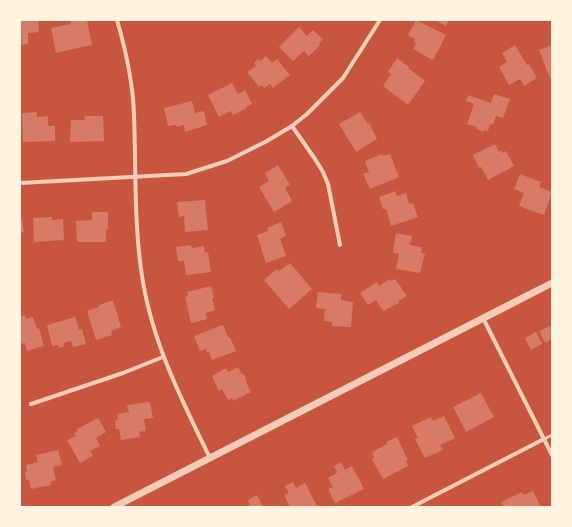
<svg xmlns="http://www.w3.org/2000/svg" width="572" height="527" font-family="Roboto,sans-serif">
<style>
.building{fill:#d67c66}
.lines{fill:none;stroke-linecap:round;stroke-linejoin:round}
.service{stroke:#f1ccb7;stroke-width:3}
.minor{stroke:#f1ccb7;stroke-width:4}
.tertiary{stroke:#f1ccb7;stroke-width:7}
</style>
<rect width="100%" height="100%" fill="#c8553d"/>
<g class="building">
<path d="M20,20h18l1,12 -11,1v11l-8,1z"/>
<path d="M70,20h17l5,25 -36,8 -5,-25 20,-4z"/>
<path d="M416,20l30,15 -13,25 -20,-11 3,-6 -2,-1 1,-3 -7,-4z"/>
<path d="M435,20h14l-3,6z"/>
<path d="M299,27l8,9 6,-6 10,9 -4,5 1,1 -11,11 -5,-5 -11,10 -14,-14z"/>
<path d="M515,45l12,20 2,-1 8,14 -13,8 -4,-7 -11,6 -10,-18 8,-5 -5,-9z"/>
<path d="M552,45v32l-2,1 -11,-28z"/>
<path d="M266,56l6,7 5,-4 13,16 -17,13 -3,-4 -6,4 -2,-3 -3,2 -12,-15 9,-6 -2,-3 4,-4 2,2z"/>
<path d="M397,58l12,9 -1,1 17,13 -17,24 -25,-19 8,-12 -3,-2z"/>
<path d="M232,83l6,11 7,-4 7,14 -6,3 1,1 -14,7 -2,-4 -12,6 -11,-22z"/>
<path d="M494,94l16,5 -7,19 -7,-2 -3,9 -3,-1 -2,7 -3,-1 -1,2 -8,-3 1,-2 -10,-3 7,-20 -8,-3 2,-6 23,8z"/>
<path d="M192,101l3,12 9,-2 3,14 -22,7 -1,-7 -7,2 -1,-2 -8,1 -4,-18z"/>
<path d="M37,112v5l11,-1v10h7v15l-32,1 -1,-29z"/>
<path d="M360,112l8,12 1,-1 8,16 -21,13 -17,-28z"/>
<path d="M84,116h19l1,25 -34,1 1,-22h14z"/>
<path d="M495,144l4,8 2,-2 1,3 4,-2 8,15 -26,14 -7,-13 -2,1 -6,-13z"/>
<path d="M382,154l1,2 7,-2 9,23 -29,12 -7,-15 6,-2 -4,-11z"/>
<path d="M278,165l12,20 -5,3 7,13 -18,11 -15,-25 10,-6 -4,-8z"/>
<path d="M520,174l21,8 -2,5 13,5 -8,23 -25,-9 5,-13 -10,-4z"/>
<path d="M395,191l2,5 9,-3 3,11 4,-1 5,14 -27,9 -5,-17h-3l-4,-12z"/>
<path d="M205,200l3,30 -23,2 -1,-16 -5,1 -2,-15z"/>
<path d="M92,212h16v17h-2v13h-29l-1,-21 16,-1z"/>
<path d="M52,217v3l11,-1 1,21 -30,2 -1,-24z"/>
<path d="M20,218h2l2,14 -4,1z"/>
<path d="M281,222l5,14 -6,3 6,17 -20,7 -9,-28 11,-4 -1,-3z"/>
<path d="M396,233l16,3 -2,9 12,2 -1,6h4l-5,20 -24,-4 3,-15 -6,-1z"/>
<path d="M191,245l1,3 12,-2 1,7 3,-1 3,20 -25,3 -2,-14h-6l-2,-14z"/>
<path d="M290,263l22,26 -23,20 -25,-29 13,-11 2,2z"/>
<path d="M390,279l1,2 4,-2 12,17 -9,5 1,2 -16,8 -7,-11 -8,5 -8,-12 17,-11 2,4z"/>
<path d="M211,286l3,12h-2l3,12 -9,3 1,6 -16,4 -6,-26 3,-1 -1,-4z"/>
<path d="M318,292l23,2v6l12,2 -2,25 -19,-1v-4l-8,-1 1,-12 -9,-1z"/>
<path d="M113,300l8,27 -10,4 1,4 -16,5 -9,-29 12,-4v-2z"/>
<path d="M25,315l1,4 7,-2 4,12 2,-1 5,18 -17,5 -2,-8 -5,1v-27z"/>
<path d="M75,317l4,13 3,-1 4,15 -13,3 -2,-6 -8,2 1,3 -5,2 -1,-3 -6,1 -5,-21z"/>
<path d="M223,325l5,12h2l6,14 -24,9 -3,-8 -2,1 -1,-4 -6,2 -6,-15z"/>
<path d="M552,325v14l-7,4 -6,-12z"/>
<path d="M536,332l6,12 -11,6 -6,-12z"/>
<path d="M238,367l4,8 2,-1 3,8h-1l5,10 -18,9 -1,-3 -4,2 -6,-11 -3,2 -7,-15 14,-8 2,4z"/>
<path d="M481,393l13,24 -28,15 -13,-25z"/>
<path d="M150,402l3,16 -9,1 2,12 -7,1 1,5 -19,3 -2,-11h-3l-1,-8 3,-1 -1,-6 12,-2 -2,-7z"/>
<path d="M444,416l11,22 -15,7 3,5 -18,8 -10,-19 3,-1 -6,-12 19,-9 2,4z"/>
<path d="M98,418l8,14 -10,6 4,8 -10,5 3,5 -13,7 -13,-23 9,-4 -2,-3 4,-2 -1,-2z"/>
<path d="M397,437l11,23 -2,1 2,5 -25,13 -11,-20 2,-2 -2,-5 15,-8 -1,-2z"/>
<path d="M58,450l4,15 -9,2 3,13 -6,2 1,3 -20,4 -2,-10 -3,1 -1,-8h2l-1,-7 12,-3 -2,-7z"/>
<path d="M341,462l4,8 7,-4 12,23 -29,14 -7,-14 5,-2 -5,-9 9,-5 -3,-7z"/>
<path d="M293,482l3,6 9,-5 12,23 -27,1 -6,-12 5,-2 -4,-7z"/>
<path d="M533,491l8,16h-37l-3,-5 21,-10 2,3z"/>
<path d="M257,495l6,12h-16l3,-2 -2,-5z"/>
</g>
<g class="lines">
<path class="service" d="M544,439l8,-4"/>
<g class="minor">
<path d="M117,20c9,31 16,63 17,95 2,51 0,103 7,154 9,69 39,128 69,189"/>
<path d="M292,126l23,33 8,13 5,12 12,61"/>
<path d="M20,183l166,-9 41,-13 40,-20 25,-15 15,-12 36,-36 37,-58"/>
<path d="M483,318l69,137"/>
<path d="M31,404l92,-31 40,-16"/>
<path d="M412,507l132,-68"/>
</g>
<path class="tertiary" d="M114,507l438,-224"/>
</g>
<rect width="572" height="527" fill="none" stroke="#fff3e0" stroke-width="42"/>
</svg>
